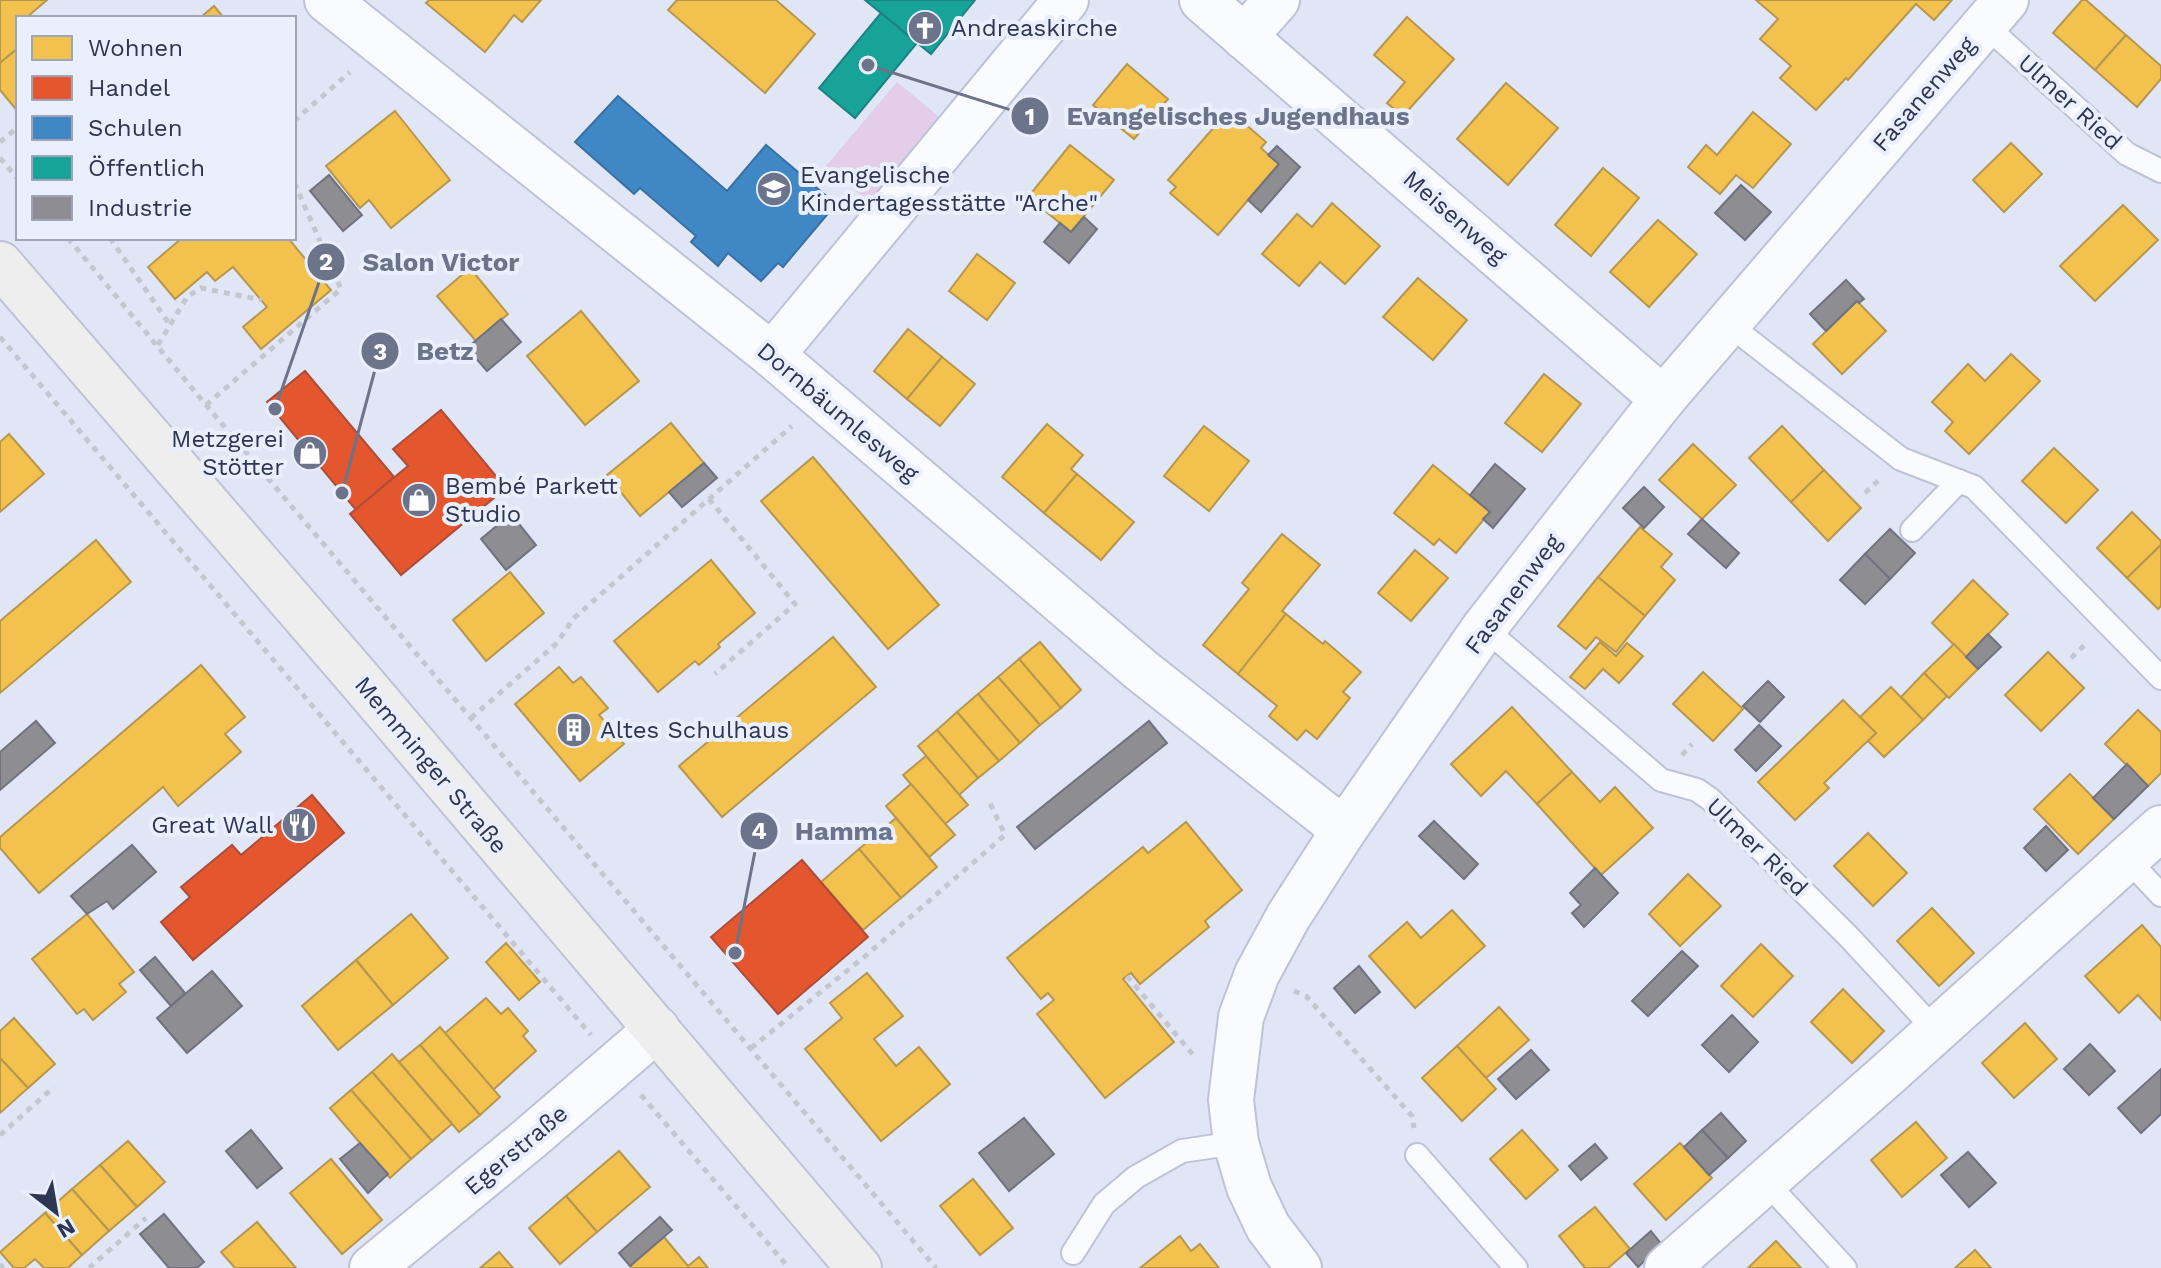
<svg xmlns="http://www.w3.org/2000/svg" width="2161" height="1268" font-family="'Work Sans',sans-serif">
<style>
.green{fill:#e3cde9}
.homes{fill:#f2c14e;stroke:#b7974f;stroke-width:2}
.shops{fill:#e4572e;stroke:#ad4d39;stroke-width:2}
.schools{fill:#3f88c5;stroke:#3a6fa2;stroke-width:2}
.public{fill:#17a398;stroke:#1e8283;stroke-width:2}
.industry{fill:#8d8d92;stroke:#70737f;stroke-width:2}
.lines{fill:none;stroke-linecap:round;stroke-linejoin:round}
.lane-casing{stroke:#bdc3d7;stroke-width:26}
.street-casing{stroke:#bdc3d7;stroke-width:48}
.secondary-casing{stroke:#bdc3d7;stroke-width:48}
.path{stroke:#c4c7cf;stroke-width:5;stroke-dasharray:6 6;stroke-linecap:butt}
.lane{stroke:#fafbfe;stroke-width:22}
.street{stroke:#fafbfe;stroke-width:44}
.secondary{stroke:#efeeee;stroke-width:44}
.labels{text-anchor:middle;dominant-baseline:central;stroke-width:8;stroke-linejoin:round;paint-order:stroke}
.poi-label{font-size:24px;fill:#2d3652;stroke:#eaeffe;text-anchor:start}
.street-label{font-size:24px;fill:#2d3652;stroke:#eaeffe}
.leader{fill:none;stroke:#6c748b;stroke-width:3}
.callout-dot{fill:#6c748b;stroke:#eaeffe;stroke-width:3}
.mark-label{font-size:24px;text-anchor:middle;font-weight:bold;fill:#fff}
.callout-label{font-size:26px;text-anchor:middle;font-weight:bold;fill:#6c748b;stroke:#eaeffe;stroke-width:8;stroke-linejoin:round;paint-order:stroke}
</style>
<rect width="100%" height="100%" fill="#e1e6f6"/>
<path class="green" d="M897,82l46,38 -72,84 -45,-38z"/>
<g class="homes">
<path d="M0,0h47l-21,18h-8v30l-18,15z"/>
<path d="M429,0h112l-19,22 -8,-7 -29,37 -59,-49z"/>
<path d="M677,0h99l39,34 -50,59 -97,-83z"/>
<path d="M1756,0h196l-18,20 -18,-16 -68,76 -2,-2 -30,32 -36,-32 11,-12 -31,-27 18,-20z"/>
<path d="M2082,0h4l40,35 -31,35 -42,-37z"/>
<path d="M214,6l10,12h-24z"/>
<path d="M1407,17l47,42 -51,57 -16,-13 18,-21 -31,-27z"/>
<path d="M2126,35l35,31v13l-24,28 -42,-37z"/>
<path d="M18,48v64l-18,-22v-27z"/>
<path d="M1127,64l41,35 -34,40 -41,-34z"/>
<path d="M1506,83l52,45 -50,57 -51,-46z"/>
<path d="M1229,110l37,32 -5,6 18,16 -61,71 -48,-42 6,-6 -8,-7z"/>
<path d="M395,111l55,69 -59,48 -22,-28 -9,8 -34,-42z"/>
<path d="M1753,112l38,32 -38,44 -17,-13 -16,19 -32,-27 18,-22 11,10z"/>
<path d="M2011,143l31,31 -38,38 -31,-32z"/>
<path d="M1070,145l44,35 -43,52 -43,-35z"/>
<path d="M1603,168l36,30 -48,58 -36,-31z"/>
<path d="M1332,203l48,43 -35,38 -25,-22 -21,24 -37,-32 35,-40 15,13z"/>
<path d="M2123,205l35,35 -63,61 -35,-35z"/>
<path d="M1658,220l39,34 -48,53 -39,-35z"/>
<path d="M182,238h106l43,52 -70,59 -18,-22 24,-20 -34,-40 -18,14 -8,-9 -32,27 -27,-32z"/>
<path d="M977,254l38,29 -28,37 -38,-29z"/>
<path d="M470,268l38,46 -32,27 -39,-45z"/>
<path d="M1418,278l49,42 -34,40 -50,-43z"/>
<path d="M1857,301l29,30 -44,43 -29,-30z"/>
<path d="M581,311l58,70 -54,44 -58,-69z"/>
<path d="M908,329l34,28 -35,42 -33,-28z"/>
<path d="M2011,354l29,27 -71,73 -24,-23 8,-9 -21,-20 36,-38 17,17z"/>
<path d="M942,357l33,27 -35,42 -33,-27z"/>
<path d="M1544,374l37,30 -39,48 -37,-29z"/>
<path d="M671,423l33,40 -64,53 -33,-41z"/>
<path d="M1047,424l36,31 -12,14 6,5 -33,39 -42,-36z"/>
<path d="M1204,426l45,35 -40,50 -45,-35z"/>
<path d="M1782,426l42,44 -33,32 -42,-44z"/>
<path d="M9,434l35,40 -44,38v-70z"/>
<path d="M1693,444l43,41 -34,34 -43,-39z"/>
<path d="M2054,448l44,42 -32,33 -44,-42z"/>
<path d="M813,457l126,148 -51,44 -127,-148z"/>
<path d="M1433,465l57,47 -34,41 -17,-14 -5,6 -40,-32z"/>
<path d="M1824,470l37,38 -33,33 -37,-39z"/>
<path d="M1077,474l57,48 -33,38 -57,-47z"/>
<path d="M2132,512l29,29v4l-34,33 -30,-30z"/>
<path d="M1640,527l32,27 -11,13 14,13 -30,36 -47,-39z"/>
<path d="M1282,534l38,31 -38,46 4,3 -48,60 -35,-29 46,-56 -7,-6z"/>
<path d="M96,540l35,42 -131,111v-72z"/>
<path d="M2161,545v61l-3,3 -31,-31z"/>
<path d="M1415,550l33,28 -37,43 -33,-28z"/>
<path d="M711,560l44,53 -37,31 2,3 -21,18 -4,-4 -37,31 -44,-51z"/>
<path d="M510,572l34,41 -58,48 -33,-41z"/>
<path d="M1598,577l47,39 -29,36 -20,-15 -10,12 -28,-23z"/>
<path d="M1973,580l35,34 -42,43 -34,-34z"/>
<path d="M1286,614l37,30 2,-3 36,31 -18,20 7,6 -33,41 -11,-9 -9,10 -28,-24 8,-10 -39,-32z"/>
<path d="M833,637l43,50 -154,130 -43,-51z"/>
<path d="M1040,642l41,48 -20,18 -42,-49z"/>
<path d="M1600,642l16,14 11,-13 16,13 -24,27 -16,-14 -18,20 -15,-12z"/>
<path d="M1954,644l24,25 -29,29 -25,-25z"/>
<path d="M2048,652l36,36 -43,43 -36,-36z"/>
<path d="M1019,659l42,49 -21,17 -42,-48z"/>
<path d="M201,665l44,52 -20,17 16,18 -63,54 -15,-19 -124,106 -39,-45v-11z"/>
<path d="M559,667l14,16 8,-6 27,31 -9,7 25,29 -44,37 -65,-77z"/>
<path d="M1703,672l40,37 -30,32 -40,-37z"/>
<path d="M1924,673l23,23 -24,24 -22,-23z"/>
<path d="M998,677l42,48 -20,18 -42,-49z"/>
<path d="M1891,687l32,33 -39,37 -16,-16 8,-8 -16,-16z"/>
<path d="M978,694l42,49 -21,18 -42,-49z"/>
<path d="M1843,700l33,33 -52,50 5,5 -34,32 -37,-38z"/>
<path d="M1512,707l60,65 -35,32 -31,-33 -25,25 -30,-32z"/>
<path d="M2138,710l23,22v41l-13,13 -43,-42z"/>
<path d="M957,712l42,49 -21,17 -41,-48z"/>
<path d="M937,730l41,48 -19,17 -41,-49z"/>
<path d="M926,756l42,49 -23,19 -42,-49z"/>
<path d="M1572,772l28,30 15,-15 38,41 -52,47 -64,-71z"/>
<path d="M2070,774l44,45 -36,35 -44,-45z"/>
<path d="M911,784l44,51 -26,22 -43,-51z"/>
<path d="M896,818l41,49 -36,31 -42,-49z"/>
<path d="M1186,822l56,68 -37,31 4,6 -69,57 -9,-11 -8,6 51,63 -69,56 -68,-84 17,-14 -6,-7 -7,6 -34,-41 136,-111 5,6z"/>
<path d="M1868,833l39,40 -34,33 -39,-40z"/>
<path d="M859,849l42,49 -38,32 -42,-48z"/>
<path d="M1688,874l33,32 -41,40 -31,-32z"/>
<path d="M1932,908l42,45 -35,33 -42,-45z"/>
<path d="M1452,910l33,36 -70,62 -46,-52 38,-34 14,16z"/>
<path d="M87,914l47,58 -15,12 7,8 -33,28 -9,-11 -7,5 -45,-55z"/>
<path d="M411,914l37,44 -55,47 -37,-45z"/>
<path d="M2142,925l19,22v73l-23,-25 -19,18 -34,-37z"/>
<path d="M506,943l34,39 -21,18 -33,-38z"/>
<path d="M1761,944l32,32 -40,41 -32,-31z"/>
<path d="M356,960l37,45 -55,45 -36,-44z"/>
<path d="M867,973l36,43 -29,23 22,27 23,-19 31,37 -69,57 -76,-92 37,-31 -12,-15z"/>
<path d="M1843,989l41,42 -32,32 -41,-41z"/>
<path d="M486,998l15,16 7,-6 20,23 -5,5 13,15 -43,39 -49,-56z"/>
<path d="M1499,1007l30,33 -43,38 -29,-32z"/>
<path d="M14,1018l41,46 -27,24 -28,-30v-27z"/>
<path d="M2025,1023l32,36 -43,39 -32,-35z"/>
<path d="M440,1027l60,70 -20,18 -60,-70z"/>
<path d="M420,1045l60,70 -21,17 -60,-70z"/>
<path d="M1457,1046l39,43 -34,32 -40,-43z"/>
<path d="M392,1054l60,70 -20,17 -60,-69z"/>
<path d="M0,1058l28,30 -28,25z"/>
<path d="M372,1072l60,69 -21,18 -60,-69z"/>
<path d="M351,1090l60,69 -21,19 -60,-70z"/>
<path d="M1916,1122l31,36 -45,39 -31,-37z"/>
<path d="M1522,1130l36,40 -32,29 -36,-40z"/>
<path d="M128,1141l37,41 -28,25 -37,-42z"/>
<path d="M1680,1143l32,35 -46,42 -32,-36z"/>
<path d="M619,1151l31,36 -53,45 -31,-36z"/>
<path d="M331,1159l51,61 -40,34 -52,-61z"/>
<path d="M100,1165l37,42 -28,24 -37,-42z"/>
<path d="M973,1179l40,49 -33,27 -40,-49z"/>
<path d="M72,1189l37,42 -27,24 -37,-42z"/>
<path d="M566,1196l31,36 -37,32 -31,-36z"/>
<path d="M1595,1207l35,42 -22,19h-23l-26,-32z"/>
<path d="M45,1213l37,42 -14,13h-24l-9,-9 -11,9h-10l-14,-16z"/>
<path d="M257,1222l39,46h-61l-14,-16z"/>
<path d="M1180,1236l11,15 9,-7 19,24h-79z"/>
<path d="M664,1237l24,29 11,-9 9,11h-76l-2,-2z"/>
<path d="M1776,1241l25,27h-53z"/>
<path d="M1975,1250l16,18h-36z"/>
<path d="M499,1252l14,16h-33z"/>
</g>
<g class="shops">
<path d="M305,371l89,106 -38,33 -89,-108z"/>
<path d="M441,410l65,78 -105,87 -51,-61 58,-48 -15,-17z"/>
<path d="M312,795l32,38 -151,127 -32,-38 29,-25 -9,-10 51,-42 9,10z"/>
<path d="M802,860l66,77 -90,77 -67,-77z"/>
</g>
<path class="schools" d="M618,96l109,95 39,-46 70,59 -53,63 -5,-4 -17,18 -33,-28 -10,13 -27,-24 5,-6 -56,-48 -6,6 -59,-52z"/>
<g class="public">
<path d="M865,0h110l-44,54z"/>
<path d="M881,13l36,30 -62,75 -36,-30z"/>
</g>
<g class="industry">
<path d="M1277,146l23,21 -39,45 -13,-12 31,-36 -11,-9z"/>
<path d="M329,175l33,40 -19,16 -33,-40z"/>
<path d="M1741,185l30,27 -26,28 -30,-27z"/>
<path d="M1084,217l13,12 -28,34 -25,-21 16,-19 11,9z"/>
<path d="M1846,280l18,19 -5,4 -2,-2 -31,30 -16,-17z"/>
<path d="M501,319l20,23 -34,29 -20,-23z"/>
<path d="M704,463l13,15 -35,29 -13,-15z"/>
<path d="M1495,464l30,25 -32,39 -10,-9 7,-7 -20,-17z"/>
<path d="M1644,487l20,20 -20,21 -21,-20z"/>
<path d="M511,514l25,31 -30,25 -25,-31z"/>
<path d="M1702,519l37,34 -13,15 -38,-34z"/>
<path d="M1890,529l25,24 -25,26 -25,-25z"/>
<path d="M1865,554l25,25 -25,25 -25,-24z"/>
<path d="M1988,634l13,13 -23,22 -12,-12z"/>
<path d="M1768,681l16,16 -24,25 -17,-16z"/>
<path d="M36,721l19,22 -55,47v-38z"/>
<path d="M1149,721l18,22 -132,106 -18,-22z"/>
<path d="M1759,725l22,21 -25,25 -21,-21z"/>
<path d="M2127,764l21,22 -34,33 -21,-21z"/>
<path d="M1434,821l44,43 -14,15 -45,-43z"/>
<path d="M2046,826l22,24 -22,21 -22,-23z"/>
<path d="M132,845l24,27 -43,37 -6,-8 -20,13 -16,-18z"/>
<path d="M1595,868l23,25 -34,34 -12,-14 9,-8 -11,-12z"/>
<path d="M1682,951l16,15 -50,50 -16,-15z"/>
<path d="M155,957l30,36 -14,13 -31,-36z"/>
<path d="M1359,966l21,26 -25,21 -21,-25z"/>
<path d="M212,971l30,35 -55,47 -30,-35z"/>
<path d="M1732,1015l26,27 -29,30 -27,-27z"/>
<path d="M2090,1044l25,27 -26,24 -25,-26z"/>
<path d="M1531,1050l18,20 -33,29 -18,-20z"/>
<path d="M2161,1069v45l-20,19 -23,-25z"/>
<path d="M1721,1113l25,28 -18,17 -26,-28z"/>
<path d="M1024,1118l30,36 -45,37 -30,-38z"/>
<path d="M251,1130l31,38 -25,20 -31,-37z"/>
<path d="M1702,1130l26,28 -19,17 -25,-28z"/>
<path d="M360,1143l28,31 -20,19 -28,-34z"/>
<path d="M1595,1144l12,14 -26,22 -12,-14z"/>
<path d="M1968,1152l28,31 -27,24 -28,-32z"/>
<path d="M164,1214l40,48 -7,6h-28l-29,-34z"/>
<path d="M660,1217l12,13 -42,36 -11,-13z"/>
<path d="M1651,1231l11,14 -24,22 -12,-14z"/>
</g>
<g class="lines">
<g class="lane-casing">
<g id="lane">
<path d="M1984,24l143,130 34,17"/>
<path d="M1727,323l174,136 73,28 187,191"/>
<path d="M1912,530l47,-49"/>
<path d="M1484,628l177,152 36,10 13,9 139,138 87,94"/>
<path d="M2128,860l33,35"/>
<path d="M1417,1155l99,113"/>
<path d="M1767,1183l78,85"/>
<path d="M1073,1253l31,-49 32,-27 46,-26 54,-8"/>
</g>
</g>
<g class="street-casing">
<g id="street">
<path d="M327,0l445,355 369,315 203,160"/>
<path d="M1202,0l461,399"/>
<path d="M1244,37l33,-37"/>
<path d="M772,355l294,-355"/>
<path d="M372,1268l157,-129 128,-110"/>
<path d="M1299,1268l-31,-41 -19,-40 -13,-44 -5,-43 10,-83 16,-43 31,-57 56,-87 140,-202 179,-229 343,-399"/>
<path d="M1667,1268l221,-194 273,-246"/>
</g>
</g>
<g class="secondary-casing">
<path id="secondary" d="M0,264l357,413 502,591"/>
</g>
<g class="path">
<path d="M294,121l56,-49"/>
<path d="M0,142l18,-15"/>
<path d="M0,158l18,21"/>
<path d="M68,238l138,167 730,863"/>
<path d="M110,238l60,87"/>
<path d="M0,337l591,698"/>
<path d="M158,345l29,-48 14,-9 61,12"/>
<path d="M206,405l135,-116 -47,-107"/>
<path d="M1865,493l15,-14"/>
<path d="M709,499l86,105 -80,70"/>
<path d="M2071,658l17,-16"/>
<path d="M471,718l85,-74 18,-26 218,-192"/>
<path d="M1682,755l10,-11"/>
<path d="M1127,976l67,80"/>
<path d="M1294,991l12,5 106,120 2,12"/>
<path d="M751,1048l112,-90 142,-123 -15,-32"/>
<path d="M641,1095l148,173"/>
<path d="M0,1135l54,-48"/>
<path d="M0,1264l3,4"/>
<path d="M89,1268l57,-50"/>
</g>
<use href="#lane" class="lane"/>
<use href="#street" class="street"/>
<use href="#secondary" class="secondary"/>
</g>
<defs>
<g id="church-disc" transform="scale(1.8)"><circle r="9.5" fill="#6c748b" stroke="#eaeffe"/><path d="M-1.2-6h2.4v3.5h3.3v2.4h-3.3V6h-2.4V-.1h-3.3v-2.4h3.3Z" fill="#fff"/></g>
<g id="school-disc" transform="scale(1.8)"><circle r="9.5" fill="#6c748b" stroke="#eaeffe"/><path d="M0-5L7-2L0 1L-7-2ZM-4 1L0 2.5L4 1V4Q0 6-4 4Z" fill="#fff"/></g>
<g id="shop-disc" transform="scale(1.8)"><circle r="9.5" fill="#6c748b" stroke="#eaeffe"/><path d="M-5-2.5h2.3a2.7 3.5 0 0 1 5.4 0H5L5.5 6h-11ZM-1.5-2.5h3a1.5 2.3 0 0 0-3 0Z" fill="#fff"/></g>
<g id="building-disc" transform="scale(1.8)"><circle r="9.5" fill="#6c748b" stroke="#eaeffe"/><path d="M-4-6H4V6H1V3H-1V6H-4ZM-2.5-4.3h1.7v1.8h-1.7ZM.8-4.3h1.7v1.8H.8ZM-2.5-1h1.7V.8h-1.7ZM.8-1h1.7V.8H.8Z" fill="#fff"/></g>
<g id="restaurant-disc" transform="scale(1.8)"><circle r="9.5" fill="#6c748b" stroke="#eaeffe"/><path d="M-5-6h1v4h1v-4h1v4h1v-4h1v5L-1.5 .5V6h-2V.5L-5-1ZM5-6V6H3V1.5H1.5Q1.5-4 5-6Z" fill="#fff"/></g>
</defs>
<g fill-rule="evenodd">
<use href="#church-disc" x="925" y="28"/>
<use href="#school-disc" x="774" y="189"/>
<use href="#shop-disc" x="310" y="453"/>
<use href="#shop-disc" x="419" y="500"/>
<use href="#building-disc" x="574" y="730"/>
<use href="#restaurant-disc" x="299" y="825"/>
</g>
<g class="labels">
<g class="poi-label">
<text x="951" y="28">Andreaskirche</text>
<text x="800" y="175">Evangelische<tspan x="800" dy="28">Kindertagesstätte "Arche"</tspan></text>
<text x="284" y="439" text-anchor="end">Metzgerei<tspan x="284" dy="28">Stötter</tspan></text>
<text x="445" y="486">Bembé Parkett<tspan x="445" dy="28">Studio</tspan></text>
<text x="600" y="730">Altes Schulhaus</text>
<text x="273" y="825" text-anchor="end">Great Wall</text>
</g>
<g class="street-label">
<text transform="translate(1924 94) rotate(-49)">Fasanenweg</text>
<text transform="translate(2070 102) rotate(42)">Ulmer Ried</text>
<text transform="translate(1455 217) rotate(41)">Meisenweg</text>
<text transform="translate(838 412) rotate(40)">Dornbäumlesweg</text>
<text transform="translate(1513 594) rotate(-53)">Fasanenweg</text>
<text transform="translate(431 765) rotate(50)">Memminger Straße</text>
<text transform="translate(1757 847) rotate(44)">Ulmer Ried</text>
<text transform="translate(516 1150) rotate(-40)">Egerstraße</text>
</g>
</g>
<path class="leader" d="M868 65L1030 116M275 409L326 262M342 493L380 351M735 953L759 831"/>
<g class="callout-dot">
<circle cx="868" cy="65" r="8"/>
<circle cx="275" cy="409" r="8"/>
<circle cx="342" cy="493" r="8"/>
<circle cx="735" cy="953" r="8"/>
<circle cx="1030" cy="116" r="20"/>
<circle cx="326" cy="262" r="20"/>
<circle cx="380" cy="351" r="20"/>
<circle cx="759" cy="831" r="20"/>
</g>
<g class="mark-label">
<text x="1030" y="125">1</text>
<text x="326" y="270">2</text>
<text x="380" y="360">3</text>
<text x="759" y="839">4</text>
</g>
<g class="callout-label">
<text x="1238" y="125">Evangelisches Jugendhaus</text>
<text x="441" y="271">Salon Victor</text>
<text x="445" y="360">Betz</text>
<text x="844" y="840">Hamma</text>
</g>
<rect x="16" y="16" width="280" height="224" fill="#eaeffe" stroke="#9ea5b9" stroke-width="2"/>
<rect x="32" y="36" width="40" height="24" fill="#f2c14e" stroke="#9ea5b9" stroke-width="2"/>
<text x="88" y="56" font-size="24" fill="#2d3652">Wohnen</text>
<rect x="32" y="76" width="40" height="24" fill="#e4572e" stroke="#9ea5b9" stroke-width="2"/>
<text x="88" y="96" font-size="24" fill="#2d3652">Handel</text>
<rect x="32" y="116" width="40" height="24" fill="#3f88c5" stroke="#9ea5b9" stroke-width="2"/>
<text x="88" y="136" font-size="24" fill="#2d3652">Schulen</text>
<rect x="32" y="156" width="40" height="24" fill="#17a398" stroke="#9ea5b9" stroke-width="2"/>
<text x="88" y="176" font-size="24" fill="#2d3652">Öffentlich</text>
<rect x="32" y="196" width="40" height="24" fill="#8d8d92" stroke="#9ea5b9" stroke-width="2"/>
<text x="88" y="216" font-size="24" fill="#2d3652">Industrie</text>
<g transform="translate(56 1212) rotate(149)" stroke="#eaeffe" stroke-width="6" paint-order="stroke">
<path d="M0-6L14 30L0 20L-14 30Z" fill="#2d3652"/>
<text y="-12" font-size="22" font-weight="bold" text-anchor="middle" fill="#2d3652">N</text>
</g>
</svg>
